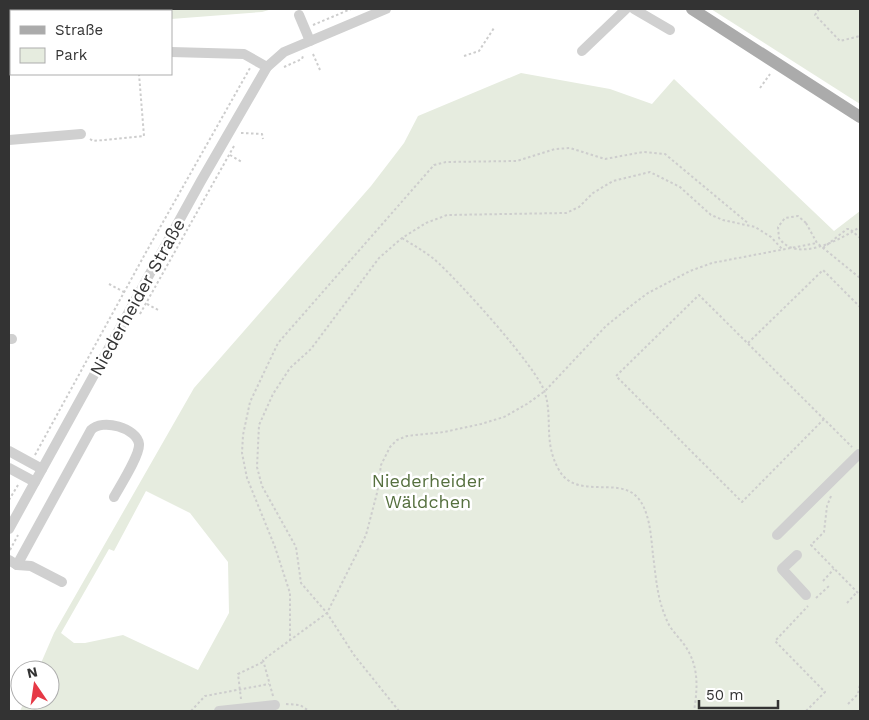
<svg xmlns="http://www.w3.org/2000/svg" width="869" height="720" font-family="'Work Sans',sans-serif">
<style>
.green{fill:#e6ecdf;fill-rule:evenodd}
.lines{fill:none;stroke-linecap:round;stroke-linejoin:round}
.path{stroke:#cdcdcd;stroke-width:2;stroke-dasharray:2.5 2.5;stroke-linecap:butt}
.minor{stroke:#d0d0d0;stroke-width:10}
.major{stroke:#ababab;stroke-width:12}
.path-bridge{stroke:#cdcdcd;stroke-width:2;stroke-dasharray:2.5 2.5;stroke-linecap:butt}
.labels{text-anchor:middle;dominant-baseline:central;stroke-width:5;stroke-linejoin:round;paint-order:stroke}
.street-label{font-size:18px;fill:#333;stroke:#fff}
.park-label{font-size:18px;fill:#56703f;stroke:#fff}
</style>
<rect width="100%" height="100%" fill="#fff"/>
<g class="green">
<path d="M9,9h105l1,2h-104v26l-2,1z"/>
<path d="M146,9h126l-10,3 -91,7v-8h-25z"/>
<path d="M711,9h149v95z"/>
<path d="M521,73l89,16 42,15 22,-25 160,152 26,-20v500h-840l5,-11h25v-30h-12l16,-37 140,-245 177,-202 33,-43 14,-27zM146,491l44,22 38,49 1,51 -31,57 -75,-35 -38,8h-11l-13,-10 48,-84 5,2z"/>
</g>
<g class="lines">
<g class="path">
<path d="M143,9l2,2"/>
<path d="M819,9l-4,6 25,26 20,-5"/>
<path d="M313,25l38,-16"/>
<path d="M313,54l7,16"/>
<path d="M464,56l15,-5 15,-23"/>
<path d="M284,67l18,-8 1,-3"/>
<path d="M760,88l10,-14"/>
<path d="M241,133l21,1 1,5"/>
<path d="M90,139l3,2 51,-5 -5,-62"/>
<path d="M230,155l12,7"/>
<path d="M806,223l11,20 43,35"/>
<path d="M402,238c11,7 22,13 32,21 22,19 104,109 111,134 8,26 -2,49 14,77 16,29 57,8 76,25 15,13 16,42 18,60 3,22 4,43 13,63 3,10 11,17 17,25 16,21 15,43 11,68"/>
<path d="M823,248l24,-19h3l10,9"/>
<path d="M109,284l15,8"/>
<path d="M147,304l13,7"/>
<path d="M140,314l94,-168"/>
<path d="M748,343l75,-73 37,37"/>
<path d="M824,419l-82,83 -126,-126 83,-81 153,152"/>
<path d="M35,455l110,-201 105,-186"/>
<path d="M831,496l-4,10 -3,26 -13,13 49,50"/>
<path d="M9,500l9,-15"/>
<path d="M10,550l8,-15"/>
<path d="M823,581l11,-12"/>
<path d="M816,598l13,-12"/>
<path d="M847,603l10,-11"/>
<path d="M290,641v-48l-15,-46 -28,-69 -5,-25 1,-18 7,-33 28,-59 156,-178 12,-3 71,-1 38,-12 15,-1 35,11 38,-7 22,2 84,70"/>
<path d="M273,696l-10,-36 64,-47 39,-78 11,-42 4,-28 9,-18 7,-7 10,-4 37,-4 37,-8 23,-7 23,-13 18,-13 61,-65 26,-21 16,-12 42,-22 22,-8 105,-20"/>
<path d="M241,699l-3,-25 25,-12"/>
<path d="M286,704l14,1 9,6"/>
<path d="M848,704l10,-10 2,-10"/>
<path d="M191,711l14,-15 64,-12"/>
<path d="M399,711l-45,-56 -27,-42 -26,-30 -5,-36 -34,-61 -5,-19 2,-42 14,-31 17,-26 21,-19 68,-91 23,-20 24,-15 21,-8 119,-2 13,-6 14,-14 20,-12 37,-9 30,15 31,28 12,5 32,7 16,10 12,13"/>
<path d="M806,711l19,-19 -50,-51 33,-35"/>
</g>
<g class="minor">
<path d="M634,9l36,21"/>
<path d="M299,15l11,26"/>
<path d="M582,51l44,-42"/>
<path d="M171,52l73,2 23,13"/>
<path d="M9,59h2"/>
<path d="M9,140l72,-6"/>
<path d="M9,339h3"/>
<path d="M9,451l33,18"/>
<path d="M9,468l26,14"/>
<path d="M9,529l192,-348 66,-114 17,-15 102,-43"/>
<path d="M777,535l82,-81"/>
<path d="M797,555l-15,14 24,26"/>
<path d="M9,560l8,5 14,1 31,16"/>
<path d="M17,565l74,-135c11,-12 46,-2 48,14 1,11 -19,42 -25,53"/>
<path d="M219,711l56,-6"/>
</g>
<path class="major" d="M692,9l168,108"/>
<path class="path-bridge" d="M806,223l-8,-7 -13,2 -7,9 1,11c18,26 62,1 81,-11"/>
</g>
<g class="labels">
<g class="street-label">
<text transform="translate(137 297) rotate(-61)">Niederheider Straße</text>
</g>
<g class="park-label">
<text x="428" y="480">Niederheider<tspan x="428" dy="21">Wäldchen</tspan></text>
</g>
</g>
<rect width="869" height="720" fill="none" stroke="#333333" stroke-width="20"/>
<rect x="10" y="10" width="162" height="65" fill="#ffffff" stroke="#adadad"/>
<rect x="20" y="26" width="25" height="8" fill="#ababab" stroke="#adadad"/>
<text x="55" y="35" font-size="15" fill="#333333">Straße</text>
<rect x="20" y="48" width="25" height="15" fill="#e6ecdf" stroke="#adadad"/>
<text x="55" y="60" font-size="15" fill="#333333">Park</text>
<g transform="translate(35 685) rotate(347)"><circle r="24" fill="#ffffff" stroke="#adadad"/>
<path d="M0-4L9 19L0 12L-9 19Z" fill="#e63946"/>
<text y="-8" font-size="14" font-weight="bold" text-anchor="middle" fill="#333333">N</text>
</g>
<path d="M699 700v8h79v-8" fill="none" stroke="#333333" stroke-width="2.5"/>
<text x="706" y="700" font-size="15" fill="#333333" stroke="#ffffff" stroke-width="4" paint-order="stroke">50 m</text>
</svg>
